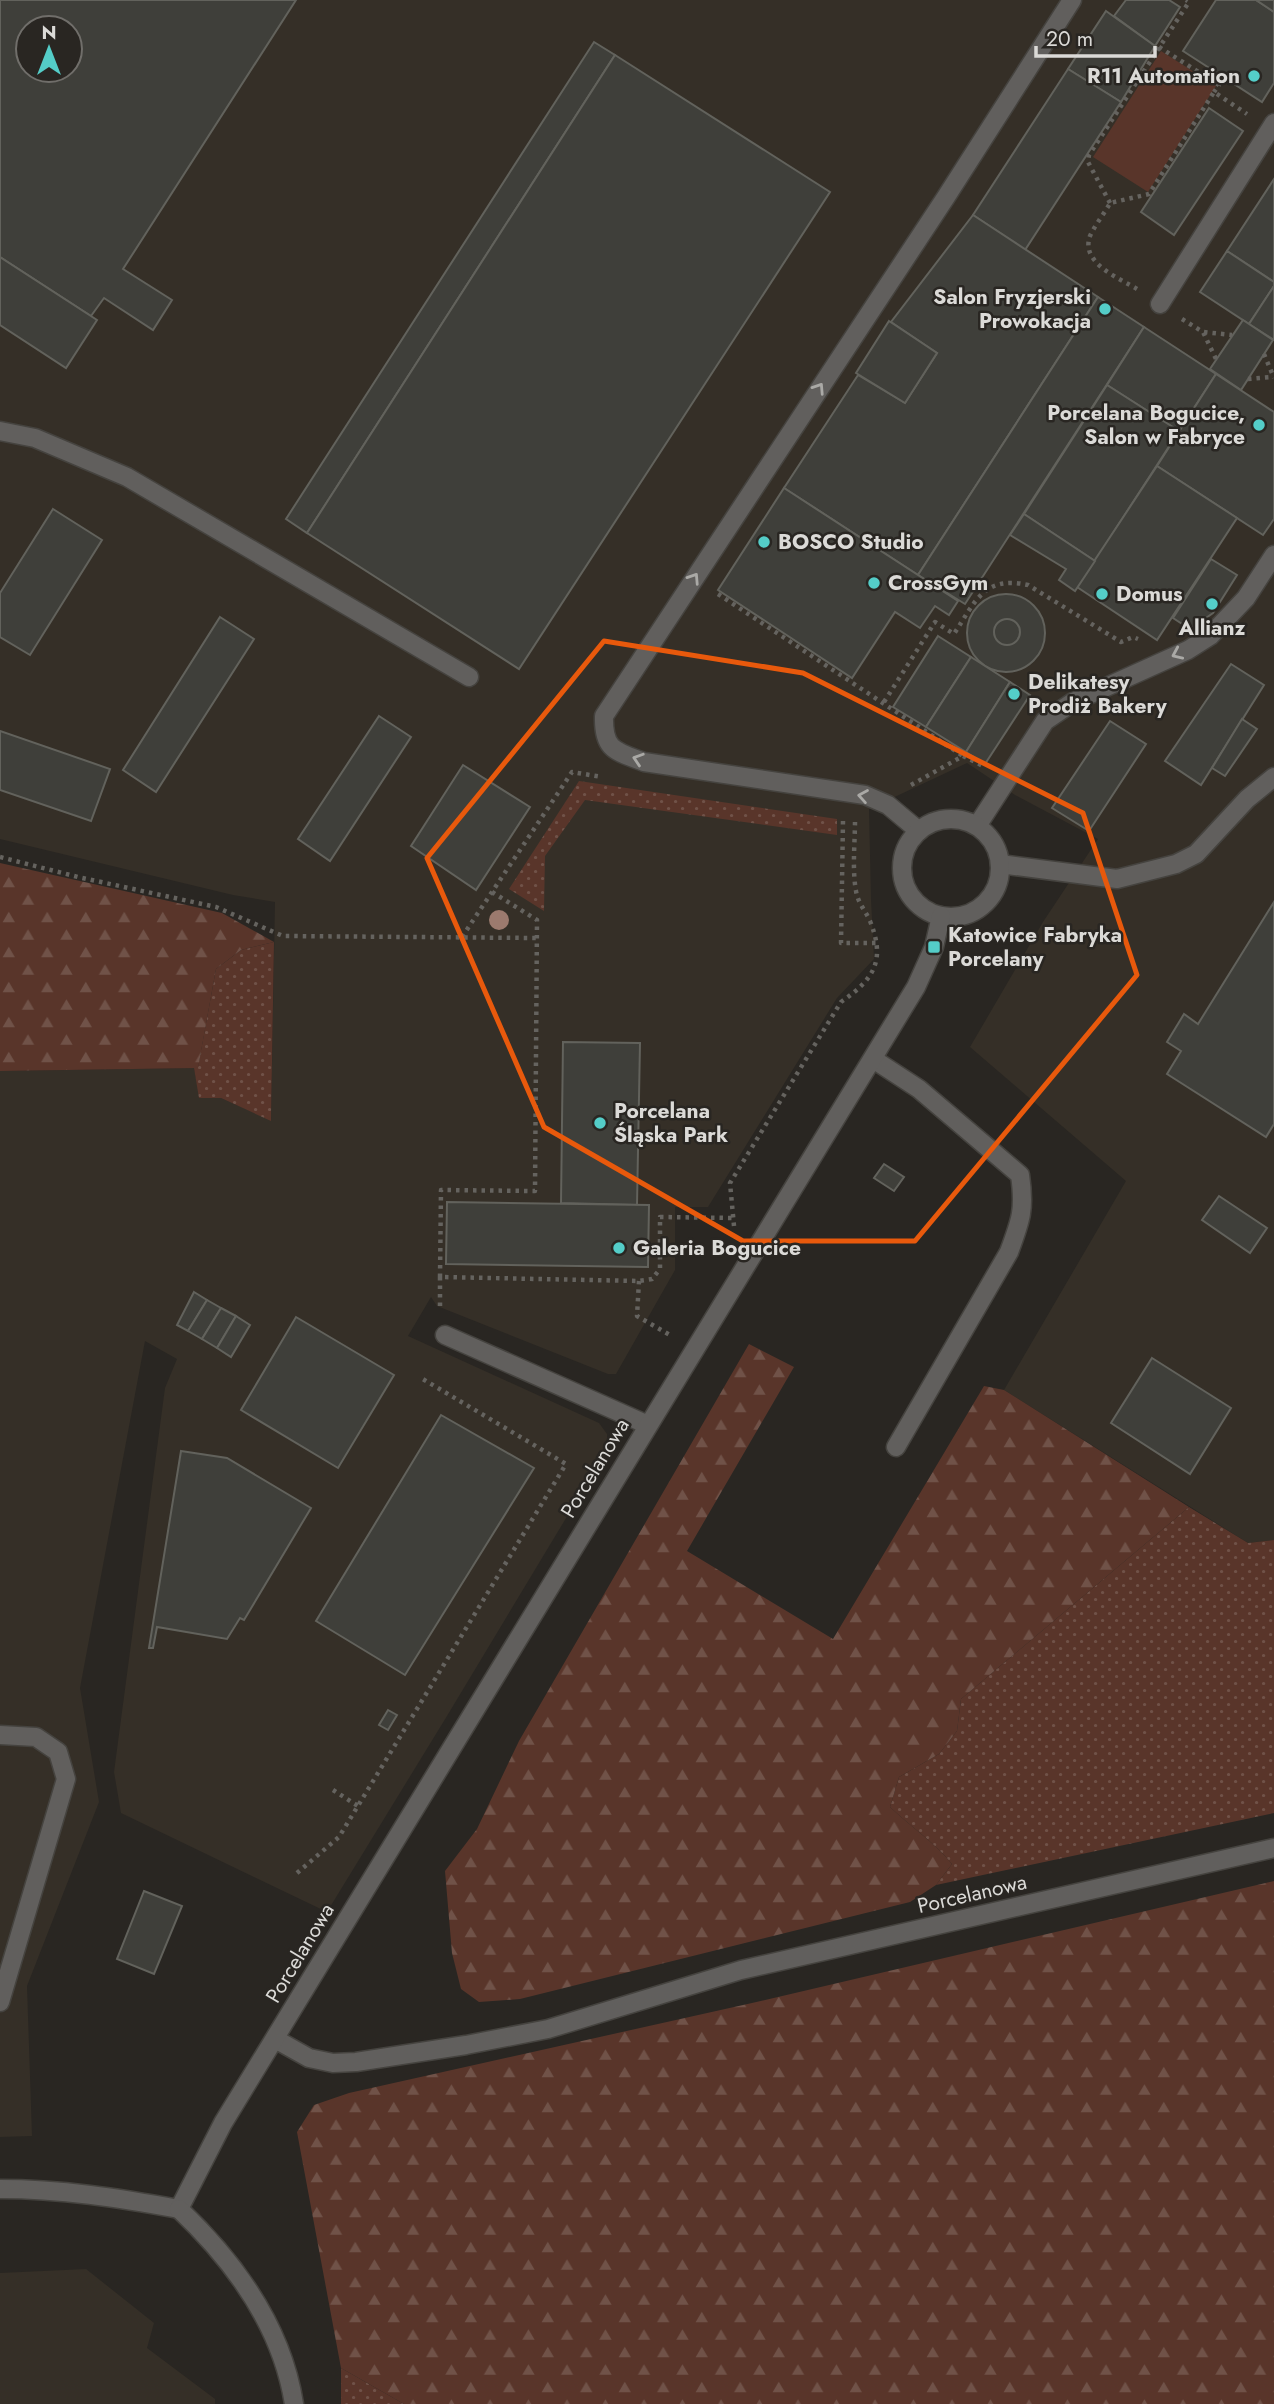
<svg xmlns="http://www.w3.org/2000/svg" width="1274" height="2404" font-family="Jost,sans-serif">
<style>
.built{fill:#352f27;fill-rule:evenodd}
.grass{fill:url(#grass-dots)}
.forest{fill:url(#forest-firs)}
.park{fill:#59352a}
.building{fill:#3f3f3a;stroke:#62625c;stroke-width:2;fill-rule:evenodd}
.lines{fill:none;stroke-linecap:round;stroke-linejoin:round}
.lane-casing{stroke:#45433f;stroke-width:21}
.street-casing{stroke:#45433f;stroke-width:21}
.path{stroke:#65635f;stroke-width:4.5;stroke-dasharray:3.5 5;stroke-linecap:butt}
.lane{stroke:#615f5d;stroke-width:18}
.street{stroke:#615f5d;stroke-width:18}
.tree{fill:#9c7a6e}
.oneway{stroke:#aaa9a6}
.marked{fill:none;stroke:#e8590c;stroke-width:5;stroke-linejoin:round}
.poi-dot{fill:#54cdc8;stroke:#292622;stroke-width:2.5}
.labels{text-anchor:middle;dominant-baseline:central;stroke-width:5;stroke-linejoin:round;paint-order:stroke}
.poi-label{font-size:21px;font-weight:bold;fill:#dbdad7;stroke:#292622;text-anchor:start}
.street-label{font-size:21px;fill:#dbdad7;stroke:#292622}
</style>
<defs>
<pattern id="grass-dots" width="8" height="8" patternUnits="userSpaceOnUse" patternTransform="scale(1.75)"><rect width="8" height="8" fill="#59352a"/><path d="M2 2h.1M6 6h.1" fill="none" stroke="#705248" stroke-width="1.8" stroke-linecap="round"/></pattern>
<pattern id="forest-firs" width="22" height="20" patternUnits="userSpaceOnUse" patternTransform="scale(1.75)"><rect width="22" height="20" fill="#59352a"/><path d="M5 1l3.5 6h-7zM16 11l3.5 6h-7z" fill="#705248"/></pattern>
</defs>
<rect width="100%" height="100%" fill="#292622"/>
<g class="built">
<path d="M0,0h1274v1540l-26,3 -244,-153 122,-209 -156,-134 73,-125 55,-83 -83,-44 -48,-32 -98,46 2,90 3,60 -37,39 -129,209h-33v63l-59,104h-8l-171,-68 -6,-9 -23,39 191,87 8,11v16l-160,266 -120,196 -206,-99 -7,-41 51,-384 12,-29 -32,-18 -65,347 19,114 -72,184 5,150 -32,1v-1066l194,-3 6,30h21l50,22 4,-218 -42,-7 -233,-56zM28,28h42v42h-42z"/>
<path d="M86,2269l68,54 -7,25 68,51v5h-215v-131z"/>
</g>
<g class="grass">
<path d="M579,781l258,38v16l-252,-35 -40,56 -1,55 -35,-22z"/>
<path d="M274,942l-3,179 -50,-23h-22l-5,-30 4,-1 18,-98 25,-19z"/>
<path d="M1189,1507l59,36 26,-3v273l-338,72 16,-21c-18,-22 -41,-37 -62,-57l9,-30 40,-23 18,-23 4,-32z"/>
<path d="M341,2368l63,36h-63z"/>
</g>
<g class="forest">
<path d="M0,863l222,50 52,29 -33,8 -25,19 -18,99 -198,3z"/>
<path d="M749,1344l45,23 -107,184 146,88 151,-253 20,4 185,117 -228,192 -4,32 -18,23 -40,23 -9,30c21,20 44,35 62,57l-16,21 -26,17 -390,97 -41,3 -18,-13 -9,-36 -7,-82 32,-42 42,-88z"/>
<path d="M1274,1881v523h-870l-63,-36 -44,-236 17,-27 35,-12 403,-90z"/>
</g>
<path class="park" d="M1161,51l55,35 -68,106 -55,-35z"/>
<g class="building">
<path d="M0,0h296l-173,269 49,31 -19,30 -49,-32 -13,18 -91,-59zM28,28h42v42h-42z"/>
<path d="M1126,0h43l11,7 -25,39 -41,-30z"/>
<path d="M1216,0h40l18,12v71l-12,19 -79,-51z"/>
<path d="M1256,0h18v12z"/>
<path d="M1106,11l49,35 -34,56 -53,-33z"/>
<path d="M594,42l21,13 -308,478 -21,-14z"/>
<path d="M615,55l215,137 -311,477 -212,-136z"/>
<path d="M1068,69l53,33 -96,148 -52,-35z"/>
<path d="M1209,108l34,23 -69,104 -33,-23z"/>
<path d="M1274,179v103l-47,-31z"/>
<path d="M973,215l125,82 -180,278 -134,-87 74,-113 47,28 32,-50 -46,-31z"/>
<path d="M1227,251l47,31v4l-25,38 -49,-32z"/>
<path d="M0,257l97,63 -31,48 -66,-43z"/>
<path d="M1274,286v54l-25,-16z"/>
<path d="M1098,297l46,30 -179,277 -47,-29z"/>
<path d="M1243,320l30,20 -32,50 -31,-21z"/>
<path d="M889,321l48,32 -32,50 -49,-30z"/>
<path d="M1144,327l72,47 -37,57 -72,-46z"/>
<path d="M1216,374l58,38v107l-11,16 -106,-69z"/>
<path d="M1107,385l72,46 -84,130 -71,-47z"/>
<path d="M1157,466l80,52 -80,122 -80,-53z"/>
<path d="M784,488l174,113 -9,14 -14,-9 -15,22 -25,-16 -43,66 -134,-88z"/>
<path d="M53,509l49,31 -72,115 -30,-18v-44z"/>
<path d="M1024,514l71,47 -20,30 -16,-11 7,-11 -56,-34z"/>
<path d="M1211,559l26,16 -24,38 -23,16 -17,-11z"/>
<circle cx="1006" cy="633" r="39"/>
<path d="M220,617l34,22 -98,153 -33,-22z"/>
<circle cx="1007" cy="632" r="13"/>
<path d="M938,636l33,21 -45,70 -33,-20z"/>
<path d="M971,657l39,25 -44,70 -40,-25z"/>
<path d="M1231,664l33,21 -63,100 -36,-24z"/>
<path d="M1010,682l20,13 -45,69 -19,-12z"/>
<path d="M379,716l32,21 -81,124 -32,-22z"/>
<path d="M1242,719l15,10 -32,47 -13,-8z"/>
<path d="M1110,721l36,23 -57,87 -37,-23z"/>
<path d="M0,731l110,38 -19,52 -91,-31z"/>
<path d="M463,765l67,42 -54,83 -65,-44z"/>
<path d="M1274,902v222l-8,13 -99,-63 14,-23 -14,-9 17,-28 14,10z"/>
<path d="M563,1042l77,1 -3,162 -76,-2z"/>
<path d="M884,1164l20,13 -10,14 -20,-13z"/>
<path d="M1219,1196l48,32 -17,25 -48,-33z"/>
<path d="M447,1202l202,3 -1,62 -202,-3z"/>
<path d="M194,1292l13,8 -19,31 -11,-6z"/>
<path d="M207,1300l14,8 -19,31 -14,-8z"/>
<path d="M221,1308l15,8 -19,32 -15,-9z"/>
<path d="M236,1316l14,9 -19,32 -14,-9z"/>
<path d="M296,1317l98,58 -56,93 -97,-58z"/>
<path d="M1152,1358l79,50 -41,66 -79,-51z"/>
<path d="M441,1415l93,53 -129,207 -89,-54z"/>
<path d="M181,1451l46,7 84,50 -67,112 -4,-2 -13,21 -70,-12 -4,21h-4z"/>
<path d="M388,1710l9,5 -9,15 -9,-5z"/>
<path d="M144,1891l38,15 -28,68 -37,-15z"/>
</g>
<g class="lines">
<g class="lane-casing">
<g id="lane">
<path d="M0,431l35,7 92,39 342,200"/>
<path d="M977,826l68,-105 28,-19 115,-52 22,-14 36,-38 28,-43"/>
<path d="M919,831l-31,-26 -23,-10 -221,-33c-29,-11 -41,-12 -40,-46l342,-519 126,-197"/>
<path d="M1000,864l117,15 59,-15 20,-10 51,-55 27,-22"/>
<path d="M873,1059l46,30 101,86c5,34 1,45 -11,77l-113,195"/>
<path d="M445,1335l203,90"/>
<path d="M0,1735l36,2 22,15 8,27 -66,223"/>
</g>
</g>
<g class="street-casing">
<g id="street">
<path d="M1160,304l114,-181"/>
<circle cx="951" cy="868" r="49"/>
<path d="M275,2039l34,19 24,5 23,-1 110,-17 82,-16 193,-59 533,-122"/>
<path d="M0,2189c61,0 119,9 179,20"/>
<path d="M179,2209l44,-86 693,-1136 18,-40 7,-31"/>
<path d="M179,2209c55,52 103,118 115,195"/>
</g>
</g>
<g class="path">
<path d="M1159,47l60,38 -5,7"/>
<path d="M1110,203l-22,-41 1,-7 100,-153 -3,-2"/>
<path d="M1137,289c-18,-11 -57,-26 -47,-53 5,-11 14,-22 20,-33l39,-9 65,-102 33,22"/>
<path d="M1182,319l21,13 13,27"/>
<path d="M1204,332l28,3"/>
<path d="M1264,354l10,24"/>
<path d="M1248,379l24,-2"/>
<path d="M718,594l245,162"/>
<path d="M884,702l51,-80 19,12c21,-32 30,-59 74,-49l93,57 12,-5 5,2"/>
<path d="M911,785l52,-29 20,10"/>
<path d="M843,821l-2,122h36"/>
<path d="M0,857l78,20 138,30 67,29 254,2"/>
<path d="M492,892l45,28 -2,271 -94,-1 -1,87 199,4 13,-2 8,-10v-52l73,1"/>
<path d="M462,937l110,-165 30,5"/>
<path d="M734,1226l-4,-43 111,-181c33,-23 45,-41 29,-81 -5,-11 -12,-18 -14,-30 -4,-22 -1,-48 -1,-71"/>
<path d="M440,1277v30"/>
<path d="M639,1281l-2,35 33,19"/>
<path d="M333,1790l25,16"/>
<path d="M297,1873l42,-36 227,-373 -145,-86"/>
</g>
<use href="#lane" class="lane"/>
<use href="#street" class="street"/>
</g>
<circle class="tree" cx="499" cy="920" r="10"/>
<defs><path id="oneway-chevron" d="M-2-3.5L2.5 0L-2 3.5" fill="none" stroke-width="1.6" stroke-linecap="round" stroke-linejoin="round" transform="scale(1.75)"/></defs>
<g class="oneway">
<use href="#oneway-chevron" transform="translate(819 388) rotate(-57)"/>
<use href="#oneway-chevron" transform="translate(694 578) rotate(-57)"/>
<use href="#oneway-chevron" transform="translate(1177 654) rotate(156)"/>
<use href="#oneway-chevron" transform="translate(638 759) rotate(-162)"/>
<use href="#oneway-chevron" transform="translate(863 796) rotate(-170)"/>
</g>
<path class="marked" d="M604,641l199,32 280,140 54,162 -222,266h-172l-199,-114 -117,-269z"/>
<g class="poi-dot">
<circle cx="1254" cy="76" r="7"/>
<circle cx="1105" cy="309" r="7"/>
<circle cx="1259" cy="425" r="7"/>
<circle cx="764" cy="542" r="7"/>
<circle cx="874" cy="583" r="7"/>
<circle cx="1102" cy="594" r="7"/>
<circle cx="1212" cy="604" r="7"/>
<circle cx="1014" cy="694" r="7"/>
<rect x="927" y="940" width="14" height="14" rx="3.5"/>
<circle cx="600" cy="1123" r="7"/>
<circle cx="619" cy="1248" r="7"/>
</g>
<g class="labels">
<g class="poi-label">
<text x="1240" y="76" text-anchor="end">R11 Automation</text>
<text x="1091" y="297" text-anchor="end">Salon Fryzjerski<tspan x="1091" dy="24">Prowokacja</tspan></text>
<text x="1245" y="413" text-anchor="end">Porcelana Bogucice,<tspan x="1245" dy="24">Salon w Fabryce</tspan></text>
<text x="778" y="542">BOSCO Studio</text>
<text x="888" y="583">CrossGym</text>
<text x="1116" y="594">Domus</text>
<text x="1212" y="628" text-anchor="middle">Allianz</text>
<text x="1028" y="682">Delikatesy<tspan x="1028" dy="24">Prodiż Bakery</tspan></text>
<text x="948" y="935">Katowice Fabryka<tspan x="948" dy="24">Porcelany</tspan></text>
<text x="614" y="1111">Porcelana<tspan x="614" dy="24">Śląska Park</tspan></text>
<text x="633" y="1248">Galeria Bogucice</text>
</g>
<g class="street-label">
<text transform="translate(595 1468) rotate(-59)">Porcelanowa</text>
<text transform="translate(972 1894) rotate(-13)">Porcelanowa</text>
<text transform="translate(300 1953) rotate(-59)">Porcelanowa</text>
</g>
</g>
<g transform="translate(49 49)"><circle r="33" fill="#292622" stroke="#706e6a" stroke-width="2"/>
<path d="M0-5L12 26L0 18L-12 26Z" fill="#54cdc8"/>
<text y="-10" font-size="19" font-weight="bold" text-anchor="middle" fill="#dbdad7">N</text>
</g>
<path d="M1036 46v10h119v-10" fill="none" stroke="#dbdad7" stroke-width="3.5"/>
<text x="1046" y="46" font-size="21" fill="#dbdad7" stroke="#292622" stroke-width="5" paint-order="stroke">20 m</text>
</svg>
